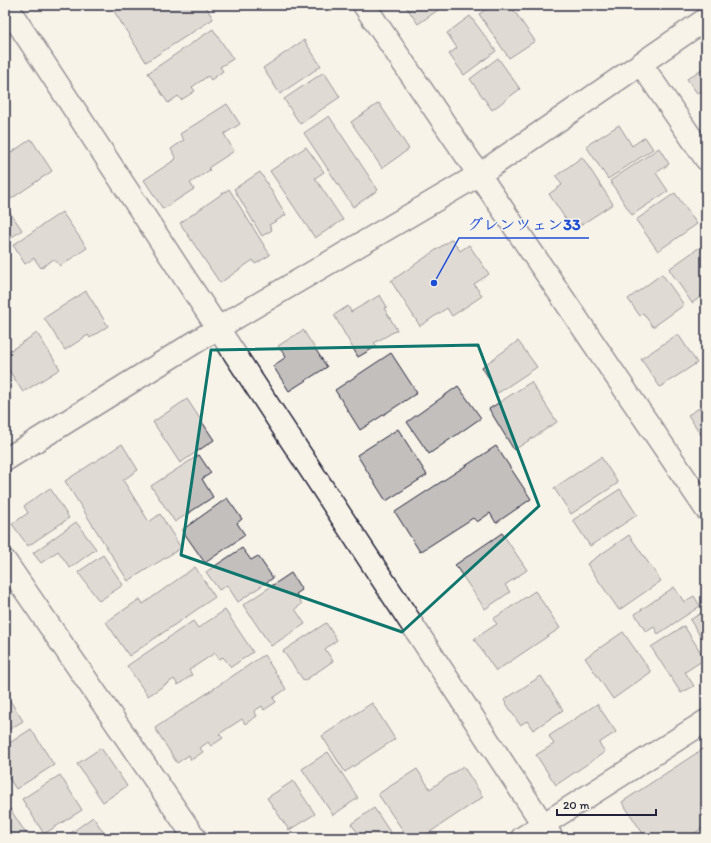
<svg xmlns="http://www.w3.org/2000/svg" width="711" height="843" font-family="Itim,'Klee One',sans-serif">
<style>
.building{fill:#c2bfbd;stroke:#22223b}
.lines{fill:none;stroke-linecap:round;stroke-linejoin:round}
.minor-casing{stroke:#22223b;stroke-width:25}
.minor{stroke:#f7f3e8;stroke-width:22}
.marked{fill:none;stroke:#0f766e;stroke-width:3;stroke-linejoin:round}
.leader{fill:none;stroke:#1d4ed8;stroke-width:1.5}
.callout-dot{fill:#1d4ed8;stroke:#f7f3e8;stroke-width:1.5}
.callout-label{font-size:16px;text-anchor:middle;font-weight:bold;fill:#1d4ed8;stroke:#f7f3e8;stroke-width:3;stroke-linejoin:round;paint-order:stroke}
</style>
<rect width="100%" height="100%" fill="#f7f3e8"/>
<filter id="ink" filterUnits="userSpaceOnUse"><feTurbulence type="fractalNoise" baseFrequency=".025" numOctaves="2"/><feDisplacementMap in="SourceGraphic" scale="8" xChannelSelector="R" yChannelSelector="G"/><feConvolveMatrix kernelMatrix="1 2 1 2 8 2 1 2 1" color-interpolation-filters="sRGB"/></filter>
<g filter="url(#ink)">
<g class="building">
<path d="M118,5h87l8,14 -67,43 -34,-54z"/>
<path d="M405,5h40l-27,19z"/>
<path d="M492,5h18l25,36 -26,17 -30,-44z"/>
<path d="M470,16l26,35 -32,24 -15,-21 8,-6 -10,-15z"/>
<path d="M213,29l20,30 -13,8 3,4 -12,9 -3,-4 -16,11 3,4 -14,9 -3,-4 -10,7 -20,-30z"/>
<path d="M304,40l17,26 -41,28 -17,-26z"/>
<path d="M498,58l22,31 -28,21 -22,-31z"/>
<path d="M706,66v34l-6,-9 -3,2 -10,-14z"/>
<path d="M324,72l16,25 -40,27 -16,-25z"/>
<path d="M379,103l30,46 -27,19 -31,-46z"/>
<path d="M227,104l13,20 -16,10 10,17 -26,17 2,2 -20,13 4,6 -31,20 -19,-29 32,-21 -5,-10 13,-9 -4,-6z"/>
<path d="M329,116l49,74 -25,17 -49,-74z"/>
<path d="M619,125l13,21 13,-9 8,12 -45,30 -22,-33z"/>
<path d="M31,139l21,32 -47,32v-46z"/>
<path d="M306,147l18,25 -9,6 28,42 -28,18 -45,-67z"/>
<path d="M659,148l10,16 -13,9 12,18 -36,24 -22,-34z"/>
<path d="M582,157l31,47 -40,26 -24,-36 13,-9 -6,-9z"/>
<path d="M260,172l26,43 -17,10 3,5 -10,6 -28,-47z"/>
<path d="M229,189l41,66 -15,9 -2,-4 -33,23 -40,-60z"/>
<path d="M675,193l22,31 -39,27 -22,-31z"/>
<path d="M5,205l17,25 -17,12z"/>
<path d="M62,212l25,36 -27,18 -6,-7 -13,9 -7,-10 -9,6 -12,-19z"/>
<path d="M452,239l8,12 9,-6 20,29 -15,10 8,12 -30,20 -5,-8 -27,18 -29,-45z"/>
<path d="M700,247l6,7v39l-14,10 -23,-34z"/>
<path d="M662,274l22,31 -31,22 -10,-14 -3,3 -12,-17z"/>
<path d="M86,291l22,35 -18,12 -2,-3 -23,15 -21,-32z"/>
<path d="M380,295l7,12 -3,1 13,22 -23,13 3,3 -19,11 -24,-42 14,-9 3,6z"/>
<path d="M303,330l24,37 -38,24 -16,-25 13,-9 -8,-11z"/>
<path d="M37,333l23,36 -37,23 -18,-28v-10z"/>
<path d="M678,334l19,29 -37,24 -19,-28z"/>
<path d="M518,341l19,26 -39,26 -16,-26z"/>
<path d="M391,353l26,40 -57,37 -25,-40z"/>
<path d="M531,382l26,40 -43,28 -25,-41z"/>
<path d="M458,386l23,32 -52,36 -22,-32z"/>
<path d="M187,399l27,41 -34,23 -27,-41z"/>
<path d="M706,404v38l-18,-27z"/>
<path d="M398,429l29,46 -41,26 -29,-46z"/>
<path d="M122,444l16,26 -15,10 26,42 11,-8 21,34 -53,33 -63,-100z"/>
<path d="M496,446l35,53 -35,24 -6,-10 -13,9 -4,-4 -53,34 -25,-40z"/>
<path d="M199,455l12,18 -9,6 11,18 -38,25 -24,-36z"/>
<path d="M601,457l17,26 -47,31 -17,-26z"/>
<path d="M50,488l19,30 -41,28 -16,-22 16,-11 -4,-7z"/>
<path d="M620,489l17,26 -47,31 -17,-26z"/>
<path d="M227,498l15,21 -5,4 8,12 -40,28 -23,-33z"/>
<path d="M76,522l20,27 -26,19 -12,-17 -17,12 -8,-10z"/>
<path d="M502,533l25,37 -22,15 5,7 -25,17 -30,-44z"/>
<path d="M629,535l32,46 -42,29 -32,-46z"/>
<path d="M242,548l9,12 7,-4 15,22 -35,24 -11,-17 -8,5 -13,-18z"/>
<path d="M103,555l20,30 -24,16 -21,-29z"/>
<path d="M195,567l20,30 -86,59 -23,-34 34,-23 3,5z"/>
<path d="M291,573l11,17 -6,4 6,10 -7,5 10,15 -34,22 -28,-41z"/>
<path d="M674,587l10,15 10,-6 6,10 -42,28 -4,-7 -8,5 -11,-18z"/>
<path d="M535,591l25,37 -64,43 -22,-32 23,-15 -4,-5z"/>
<path d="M225,610l28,42 -22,15 -8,-10 -4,2 -4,-6 -26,17 3,5 -14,10 -4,-6 -26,17 -21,-30 66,-45 5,7z"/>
<path d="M706,610v35l-16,-25z"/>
<path d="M326,623l11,17 -12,9 8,12 -29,20 -21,-30z"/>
<path d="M684,626l21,33 -20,13 9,14 -13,7 -30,-46z"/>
<path d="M623,632l28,40 -38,27 -28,-41z"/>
<path d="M264,655l22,34 -13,9 3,4 -12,8 -2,-4 -8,5 3,5 -12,8 -3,-5 -23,15 4,4 -12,8 -3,-4 -8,6 3,4 -12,8 -2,-5 -12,8 -22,-35z"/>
<path d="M541,676l22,34 -30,20 -6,-9 -7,4 -16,-25z"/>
<path d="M5,693l18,28 -18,11z"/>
<path d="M372,703l23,36 -50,33 -23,-36z"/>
<path d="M597,704l19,28 -17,11 6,9 -49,33 -20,-30 18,-11 -5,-8z"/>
<path d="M31,729l23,36 -38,24 -11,-17v-26z"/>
<path d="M706,747v79l-19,12h-41l-24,-36z"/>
<path d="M101,748l26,38 -24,16 -26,-38z"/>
<path d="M328,752l30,46 -25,17 -31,-46z"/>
<path d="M463,766l20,31 -62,41h-13l-30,-44 39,-25 13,20z"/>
<path d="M60,775l22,35 -38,24 -22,-35z"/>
<path d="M293,781l22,33 -26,16 -22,-32z"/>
<path d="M374,808l20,30h-43l7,-5 -7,-9z"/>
<path d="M10,809l19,29h-24v-25z"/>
<path d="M93,817l11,16 -7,5h-33z"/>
</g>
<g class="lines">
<g class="minor-casing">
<g id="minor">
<path d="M6,5l546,833"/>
<path d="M364,5l342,504"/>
<path d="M641,64l65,95"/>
<path d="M5,460l213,-132 262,-154 226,-155"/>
<path d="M5,561l190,277"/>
<path d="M522,838l184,-117"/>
</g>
</g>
<use href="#minor" class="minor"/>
</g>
</g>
<path d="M0 0H711V843H0ZM478,345l61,161 -137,126 -221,-77 30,-205z" fill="#f7f3e8" fill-opacity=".55" fill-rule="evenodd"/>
<path class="marked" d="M478,345l61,161 -137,126 -221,-77 30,-205z"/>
<path class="leader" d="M434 283L459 238H589"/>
<circle class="callout-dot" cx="434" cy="283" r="4"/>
<g class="callout-label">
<text x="524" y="230">グレンツェン33</text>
</g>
<rect width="711" height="843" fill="none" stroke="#f7f3e8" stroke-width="20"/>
<rect x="10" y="10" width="691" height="823" fill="none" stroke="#22223b" stroke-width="1.5" filter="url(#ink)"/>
<path d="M557 809v6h99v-6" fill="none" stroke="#22223b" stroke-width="2"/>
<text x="563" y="809" font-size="12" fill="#22223b" stroke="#f7f3e8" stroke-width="3" paint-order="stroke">20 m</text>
</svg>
